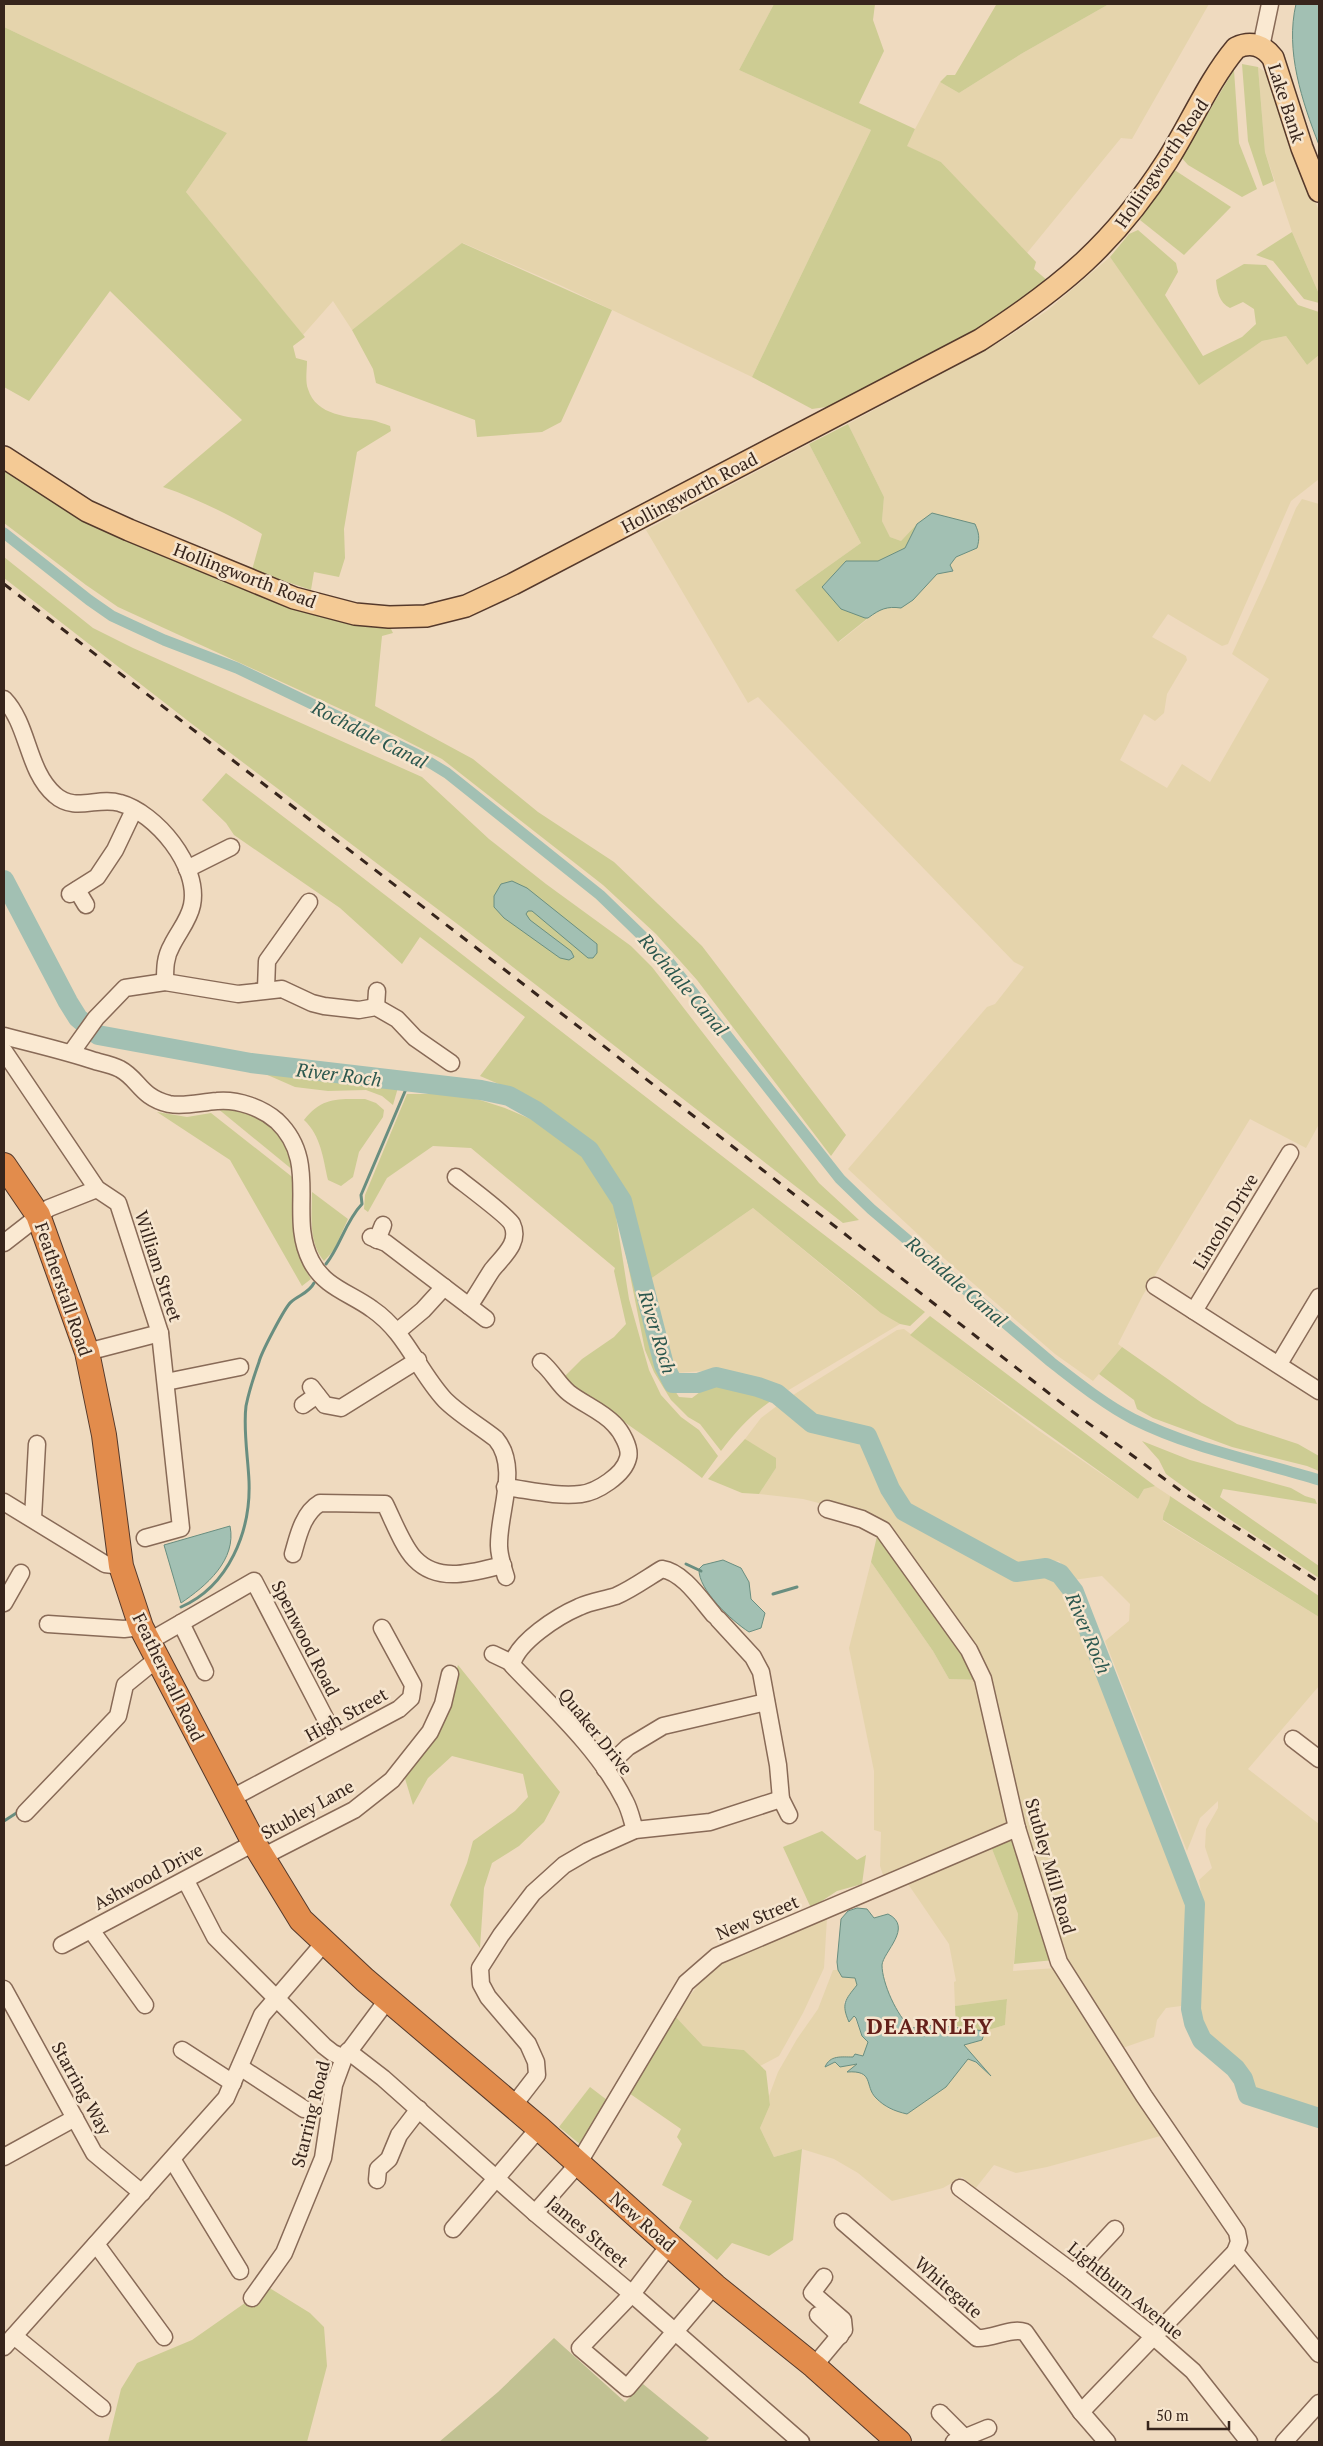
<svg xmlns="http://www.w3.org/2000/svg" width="1323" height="2446" font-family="'PT Serif',serif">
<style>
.farmland{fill:#e5d4ac}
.green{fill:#cdcc93}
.cemetery{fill:#c1c192}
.water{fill:#a2c0b3;stroke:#698e80}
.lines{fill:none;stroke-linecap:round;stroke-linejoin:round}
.stream{stroke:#698e80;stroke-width:3}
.canal{stroke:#a2c0b3;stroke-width:11}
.river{stroke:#a2c0b3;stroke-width:20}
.minor-casing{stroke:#886a57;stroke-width:19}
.major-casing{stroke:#55392b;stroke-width:24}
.highway-casing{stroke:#55392b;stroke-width:26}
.minor{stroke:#fae9d2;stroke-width:16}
.major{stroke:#f4ca95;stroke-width:21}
.highway{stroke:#e28c4c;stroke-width:24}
.rail{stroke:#37251c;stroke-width:3;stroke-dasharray:9 9;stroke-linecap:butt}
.labels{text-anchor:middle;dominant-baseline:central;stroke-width:5;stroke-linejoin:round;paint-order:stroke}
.street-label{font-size:18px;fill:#37251c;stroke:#f6e5ce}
.water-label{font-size:19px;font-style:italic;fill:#2b574e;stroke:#f6e5ce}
.district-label{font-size:22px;font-weight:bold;letter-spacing:1px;fill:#64201a;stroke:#f6e5ce}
</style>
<rect width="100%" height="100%" fill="#efdabf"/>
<g class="farmland">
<path d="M4,4h770l-35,66 132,60 -119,247 -190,-91 -99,-43 -111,87 -19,-29 -30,34 -117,-143 41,-59 -223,-106z"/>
<path d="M1109,4h100l-77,135 -11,-1 -94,115 -86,-91 -35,-16 34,-64 19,11 62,-39z"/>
<path d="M1258,67l10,7 9,31 42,106v83l-27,-62 -27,-80z"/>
<path d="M1110,257l89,127 63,-43 24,-5 21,29 12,-10v124l-28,22 -63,143 -6,2 -54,-32 -16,23 34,19 1,4 -20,34 -3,19 -9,8 -11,-7 -24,46 47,28 15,-24 28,18 59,-103 -37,-25 35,-76 29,-70 6,-9 17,5v620l-13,24 -56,-29 -107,176 -25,49 4,3 -29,34 -38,-27 -117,-101 -90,-84 139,-162 8,-3 29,-37 -10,-5 -256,-265 -10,6 -102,-173 163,-86 52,99 -66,47 44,52 40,-32 34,-10 24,-26 16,-3 -3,-6 6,-8 21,-9 -60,-24 -16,17 -11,-4 -8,-16 2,-24 -36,-73 157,-85 43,-29z"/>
<path d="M753,1208l105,87 42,29 -113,67 -9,-5 -60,-16 -43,3 -26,-93z"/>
<path d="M904,1329l134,101 100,69 6,-10 5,-3h6l15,10v9l-7,11v5l156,96v69l-71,83 71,55v289l-66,-25 -5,-16 -47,-44 -3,-15 5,-109 -4,-24 13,-12 -7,-21 1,-18 12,-21v-7l-18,17 -13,33 -82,-210 24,-20 1,-17 -28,-28 -29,4 -14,-19 -43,5 -11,-4 -38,-26 -57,-27 -20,-27 -17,-47 -11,-5 -47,-11 -25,-22 107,-67z"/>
<path d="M782,1402l29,23 51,15 7,7 14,41 18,26 104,59 12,4 27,-4 12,4 13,16 113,293 5,22 -6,98 -15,2 -9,12 -3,17 -37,13 -54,-94 -22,-62 -54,-210 -101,-156 -28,-15 -55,-14 -44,-5 17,-26 -31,-29 16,-21z"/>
<path d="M871,1562l62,89 16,28 31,1 32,136 -4,10 -124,52 -4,-12 1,-34 -7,-2v-59l-25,-123z"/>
<path d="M992,1849l26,65 -5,57 44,-3 107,167 -117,32 -31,6 -22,-8 -19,24 -13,-12 -19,11 -51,13 -34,-28 -24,-14 -32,-10 -28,8 -14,-29 10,-23 -1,-9 9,-24 19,-33 21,-30 15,-39h5l4,7 13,1 2,7 -13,17 5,20 5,-6 8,20 6,6 -4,15 -5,-3h-4l-2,3 -20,1 -6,8 8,-4 11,3 12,-1 -10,7h9l8,5 5,7 4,14 15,12 18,5 18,-12 43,-43 8,3 11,9 -24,-26 19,-5 3,-9 20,-6 2,-26 -52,7 -1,-24 2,-1 -7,-37 -43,-63z"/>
<path d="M827,1918l-3,50 -21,45 -24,43 -19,10 -16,-16 -41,-4 -29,-31 35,-43 22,-14 34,-13 37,-19z"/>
</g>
<g class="green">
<path d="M774,4h101l-2,16 11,31 -25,52 56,26 -8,17 34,16 95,100 -2,7 14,12c-66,51 -142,87 -215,125l-21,3 -60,-32 119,-247 -132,-60z"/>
<path d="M994,4h115l-88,50 -62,39 -19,-11 7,-7h8l41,-70z"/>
<path d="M4,27l223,106 -41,59 119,145 -12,9 3,12 11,3c0,9 -2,20 1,28 8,27 41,28 63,31 6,1 13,4 19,6l1,5 -34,21 -13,77 1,29 -6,19 -25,-5 -3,18 -59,-20 10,-36c-32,-19 -64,-35 -99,-47l79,-67 -132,-129 -81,110 -25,-14z"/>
<path d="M1242,64l16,3 7,85 9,29 -11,5 -15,-45z"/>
<path d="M1234,70l5,73 18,46 -15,8 -54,-32 -7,-8z"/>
<path d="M1173,169l58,38 -47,48 -44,-35z"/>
<path d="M1138,230l38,33 2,9 -13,23 38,61 39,-19 14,-13 -2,-15 -11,-7 -13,6c-11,-5 -13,-17 -14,-28l28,-16 22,1 32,40 21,7v43l-12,10 -21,-29 -24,5 -63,44 -89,-128 19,-23z"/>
<path d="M1292,232l27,62v9l-15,-4 -31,-38 -17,-6z"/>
<path d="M462,243l150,67 -51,112 -19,10 -65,5 -2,-17 -99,-37 -3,-14 -21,-39z"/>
<path d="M848,424l36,73 -2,24 8,16 11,4 16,-17 -12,24 -27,13h-32l-24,26 19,22 27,9 -30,24 -43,-52 66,-47 -52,-99z"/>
<path d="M4,468l385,157 4,8 -11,3 -7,70 98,53 65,53 76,50 88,84 144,189 -15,21 -134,-176 -41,-46 -53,-49 -161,-126 -71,-36 -253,-116 -32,-22 -82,-62z"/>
<path d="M4,557l89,71 40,20 289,129 67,62 57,45 85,62 21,21 167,216 40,37 -16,3 -379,-294 -272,-205 -188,-146z"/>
<path d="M226,773c234,178 465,361 699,539l-15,14 -10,-2 -19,-11 -128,-105 -104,72 -17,-72 -17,-32 -27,-36 -66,-46 -42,-18 45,-59 -105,-80 -18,27 -62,-56 -106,-73 -8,-12 -24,-23z"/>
<path d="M265,1069l134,15 -6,21 -11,-9 -16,-6 -38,1 -33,-4 -32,-14z"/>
<path d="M407,1094h38l35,6 25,8 30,13 47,35 22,28 11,26 14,89 20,71 12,25 20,22 18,13 19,26 -16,22c-45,-35 -93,-65 -139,-100l19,-19 32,-22 12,-13 -12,-53 1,-3 -144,-120 -38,-2 -46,32 -19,34 -4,-3 1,-14z"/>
<path d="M365,1099l11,4 8,7 -1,7 -24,35 -6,25 -12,9 -13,-6c-5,-22 -7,-44 -24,-60 18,-23 33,-21 61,-21z"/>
<path d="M217,1108l28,3 26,14 19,25 4,21z"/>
<path d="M157,1112l30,5 24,-4 80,63 3,3c0,35 -4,70 17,100l-9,7 -72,-126z"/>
<path d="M608,1184l11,22 35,142 10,26 15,23 13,1 12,-9 16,-8 58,15c-23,15 -40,32 -57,55l-21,-27 -12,-7 -17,-17 -17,-28 -9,-22 -28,-140z"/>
<path d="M312,1192l36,27 -14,31 -10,11c-16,-19 -12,-46 -12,-69z"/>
<path d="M930,1316l225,170 -11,3 -6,10 -228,-164z"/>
<path d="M1122,1347l80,56 35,21 61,20 21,12v15l-12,-5 -75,-19 -79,-29 -16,-9 -3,-9 -35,-26z"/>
<path d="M745,1439l31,19v10l-17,26 -17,-1 -34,-14z"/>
<path d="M1142,1441l48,19 101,28 14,8 10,3 2,5 -94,-15 -3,8 99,69v12l-105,-69 -48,-35 -7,-14z"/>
<path d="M1170,1496l149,100v21l-156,-97c-1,-8 7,-15 7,-24z"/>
<path d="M878,1532l6,3 96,145 -31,-1 -16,-28 -62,-89z"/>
<path d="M458,1665l102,127 -16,30 -25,24 -27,17 -8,25 -4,60 -30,-43 17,-42 6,-22 42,-30 13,-14 -5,-23 -71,-18 -24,22 -15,27 -10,-33 44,-71z"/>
<path d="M822,1831l35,29 9,-5 -4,29 -25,7 -26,17 -28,-61z"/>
<path d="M1012,1838l42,122 -40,4 4,-50 -26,-65 -66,24z"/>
<path d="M1007,1999l-2,26 -20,6 -29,-5 -1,-20z"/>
<path d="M674,2015l29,31 41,4 22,21 4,34 -10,23 14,29 28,-8 -9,91 -24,16 -37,-13 -15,17 -38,-32 13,-27 -30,-16 20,-41 -5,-7 4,-8 -55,-38z"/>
<path d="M590,2087l17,13 -26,45 -22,-18z"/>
<path d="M268,2287l42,26 14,14 3,39 -20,76h-199l13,-53 16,-26 55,-23z"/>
</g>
<path class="cemetery" d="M554,2338l71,64 18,-18 66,54 -4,4h-266l59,-50z"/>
<g class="water">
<path d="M1296,4h23v141c-17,-44 -34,-94 -23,-141z"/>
<path d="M932,513l43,11c4,9 5,14 2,24l-21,9 -6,8 3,6 -16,3 -24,26 -12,8c-14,-2 -21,1 -33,10h-3l-24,-9 -19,-22 24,-26h32l27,-13 12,-24z"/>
<path d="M512,881l15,7 70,56v9l-4,5h-5l-56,-47h-4l-2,3 4,6 41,31 3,6 -5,3 -9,-2 -56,-40 -10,-11v-11l7,-12z"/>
<path d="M230,1526c7,34 -24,60 -49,77l-17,-58z"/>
<path d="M723,1560l18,8 8,14 2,17 14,14 -4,15 -12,4c-17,-11 -51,-42 -50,-63l4,-4z"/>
<path d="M857,1908l10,1 7,9 14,-4c26,13 -5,38 -6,51 0,18 15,51 29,63l24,-3 50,6 -3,9 -18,5 27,31 -15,-14 -8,-3 -22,28 -39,27c-13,-3 -22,-7 -31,-16 -12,-12 -1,-28 -29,-26l10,-8 -17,3 -5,-5 -10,5c5,-12 16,-10 28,-10l2,-3 8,2 5,-14 -6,-6 -6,-18 -2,-2 -5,6c-8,-18 -4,-22 8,-37l-2,-7 -13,-1 -4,-7 -1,-8 4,-43 7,-8z"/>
</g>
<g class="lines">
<g class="stream">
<path d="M326,1264c15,-19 19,-42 36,-60l-1,-9 48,-113"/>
<path d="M686,1564l15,7"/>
<path d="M773,1594l24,-7"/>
<path d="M181,1607c48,-21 70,-76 68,-126 -1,-24 -6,-51 -3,-75 3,-15 8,-30 13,-44 2,-9 26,-55 32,-60 8,-7 18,-9 23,-19"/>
<path d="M4,1821l14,-9"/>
</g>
<path class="canal" d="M4,533l85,67 23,16 52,24 73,28 179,86 31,19 153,122 69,67 171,217 31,30 180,153c26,20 53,42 82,57 58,29 124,42 186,61"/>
<path class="river" d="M4,880l64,122 10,16 20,17 153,28 230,27 28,6 27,15 53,39 33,51 42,164 9,18h25l18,-6 42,10 19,7 35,29 55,13 23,53 14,22 112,61 30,-4 14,6 14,18 121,312 -4,105 3,14 8,17 33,28 8,11 5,16 71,23"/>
<g class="minor-casing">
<g id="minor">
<path d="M1261,47l9,-43"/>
<path d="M4,699c25,26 23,72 51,96 20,18 43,1 65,8 36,10 80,63 72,102 -3,15 -13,26 -20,40 -7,12 -7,23 -7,37"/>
<path d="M187,869l44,-22"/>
<path d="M77,890l9,15"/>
<path d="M70,894l27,-17 18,-27 19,-40"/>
<path d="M266,989l1,-28 42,-59"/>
<path d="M376,1007l1,-16"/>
<path d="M4,1036c30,8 61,15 91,25 8,2 18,4 25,8 19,10 20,28 49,35 16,3 32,-2 48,-3 21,-2 45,7 60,20 44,42 10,94 34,140 13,26 39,32 61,48 34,23 46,62 73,91 15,15 35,26 51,39 24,29 2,73 3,107 0,10 4,21 7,31"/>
<path d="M4,1051l93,138 21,14 42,130 21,195 -36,10"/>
<path d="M71,1053l25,-35 29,-30 40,-6 73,12 44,-5 30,14 12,3 35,4 17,-3 21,12 18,19 36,25"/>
<path d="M371,1237l15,6 83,63c8,-11 15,-24 23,-36 10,-13 29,-27 20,-46 -4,-8 -46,-39 -56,-47"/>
<path d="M377,1240l6,-15"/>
<path d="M4,1243l45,-35 48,-19"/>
<path d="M1155,1286l164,105"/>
<path d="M469,1306l17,13"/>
<path d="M1194,1311l96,-158"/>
<path d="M398,1331l25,-21 21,-23"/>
<path d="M87,1352l73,-19"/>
<path d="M1279,1364l40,-67"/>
<path d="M166,1382l74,-15"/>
<path d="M311,1387l14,18 16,3 77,-48"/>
<path d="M303,1405l14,-10"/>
<path d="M505,1487c24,3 52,10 76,7 16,-2 43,-19 47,-36 3,-10 -7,-27 -14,-34 -12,-13 -31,-20 -45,-31 -11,-9 -16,-21 -28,-31"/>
<path d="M4,1502l101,62 16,2"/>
<path d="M827,1509l35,10 21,11 86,120 14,29 34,149 42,134 85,134 93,136 2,10 -4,10 -154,160"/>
<path d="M33,1518l4,-74"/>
<path d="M293,1554c5,-18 10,-41 27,-51l65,1c8,16 18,43 30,55 24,25 59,13 88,6"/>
<path d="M4,1603l17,-30"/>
<path d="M718,1619l35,38 8,15 17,93 3,34 8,16"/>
<path d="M181,1623l24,49"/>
<path d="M48,1624l76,5 17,-2"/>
<path d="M148,1642l106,-61 83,160"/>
<path d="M493,1654l19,9"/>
<path d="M1293,1739l26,20"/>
<path d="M605,1769l23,-22 35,-21 103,-24"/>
<path d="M230,1799l169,-90 12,-11 2,-13 -31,-57"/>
<path d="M25,1813l93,-97 7,-31 32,-26"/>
<path d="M635,1830c-3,-9 -5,-20 -10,-29 -26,-52 -73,-94 -113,-136 5,-23 46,-49 67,-58 12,-6 25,-7 37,-11 16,-7 31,-18 46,-27 21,3 39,31 52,46"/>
<path d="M262,1857l92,-47 38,-30 38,-48 13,-28 7,-30"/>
<path d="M186,1881l29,56 109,109 9,7 11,5"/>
<path d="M91,1930l54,75"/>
<path d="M62,1945l192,-102"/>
<path d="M4,1989l90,164 48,40"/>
<path d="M182,2050l51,33"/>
<path d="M348,2051l35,27 152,135 97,81 169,148"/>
<path d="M240,2067l64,42"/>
<path d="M513,2106l24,-31 -1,-13 -8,-18 -40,-47 -7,-13 -1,-16 21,-33 32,-42 31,-28 24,-14 47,-21 75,-8 71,-23"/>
<path d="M4,2157l71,-39"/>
<path d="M172,2159l68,112"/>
<path d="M377,2180l1,-11 11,-10 10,-24 20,-26"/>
<path d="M960,2188l114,85 79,63 40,35 56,71"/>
<path d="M535,2213l43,-49 108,-181 31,-27 300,-128"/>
<path d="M843,2222l134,116c16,1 34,-11 48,-6l56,80 26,30"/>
<path d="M453,2229l86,-101"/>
<path d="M96,2244l68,93"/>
<path d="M670,2244l-38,50 -52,54 47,40 79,-93"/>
<path d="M1235,2252l84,102"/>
<path d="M1074,2273l41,-44"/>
<path d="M252,2298l32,-45 39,-95 11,-73 10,-27 44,-59"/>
<path d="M818,2315l22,21"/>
<path d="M14,2336l88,72"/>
<path d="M4,2347l222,-249 36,-83 62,-72"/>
<path d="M814,2366l30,-36 -1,-10 -31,-27 12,-16"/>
<path d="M940,2413l24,24"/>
<path d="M954,2442l34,-14"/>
<path d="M1284,2442l35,-39"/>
</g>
</g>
<g class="major-casing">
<path id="major" d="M4,457l83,54 42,19 165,68 61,16 34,3 37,-1 40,-10 47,-22 467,-244c82,-53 134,-96 187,-179 23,-36 42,-81 69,-113 15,-7 27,-3 37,10l29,90 17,43"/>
</g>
<g class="highway-casing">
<path id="highway" d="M4,1165l34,50 49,137 17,83 17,131 20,61 113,216 47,77 64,60 174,148 176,158 99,80 85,76"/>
</g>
<use href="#minor" class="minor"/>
<use href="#major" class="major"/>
<use href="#highway" class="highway"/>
<path class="rail" d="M4,584l610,470 459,358 108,79 138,91"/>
</g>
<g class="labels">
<g class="street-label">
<text transform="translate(1287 103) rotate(72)">Lake Bank</text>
<text transform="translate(1161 163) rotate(-56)">Hollingworth Road</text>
<text transform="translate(689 492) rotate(-28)">Hollingworth Road</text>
<text transform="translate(245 575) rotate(21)">Hollingworth Road</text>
<text transform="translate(1225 1221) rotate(-59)">Lincoln Drive</text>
<text transform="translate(159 1266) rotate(72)">William Street</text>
<text transform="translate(64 1289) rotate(71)">Featherstall Road</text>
<text transform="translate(306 1638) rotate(63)">Spenwood Road</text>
<text transform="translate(169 1677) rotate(64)">Featherstall Road</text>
<text transform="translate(346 1714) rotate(-29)">High Street</text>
<text transform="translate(596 1731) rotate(51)">Quaker Drive</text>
<text transform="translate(307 1809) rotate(-29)">Stubley Lane</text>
<text transform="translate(1051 1866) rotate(74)">Stubley Mill Road</text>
<text transform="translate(148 1876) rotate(-28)">Ashwood Drive</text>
<text transform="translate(757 1917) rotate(-23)">New Street</text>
<text transform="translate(82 2088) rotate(61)">Starring Way</text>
<text transform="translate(310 2114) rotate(-76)">Starring Road</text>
<text transform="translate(643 2221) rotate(41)">New Road</text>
<text transform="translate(588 2231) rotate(40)">James Street</text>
<text transform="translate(949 2287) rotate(41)">Whitegate</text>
<text transform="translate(1126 2290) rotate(39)">Lightburn Avenue</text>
</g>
<g class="water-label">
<text transform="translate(370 734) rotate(27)">Rochdale Canal</text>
<text transform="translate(684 984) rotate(50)">Rochdale Canal</text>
<text transform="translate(339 1074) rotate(7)">River Roch</text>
<text transform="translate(957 1281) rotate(41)">Rochdale Canal</text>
<text transform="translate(658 1332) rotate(73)">River Roch</text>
<text transform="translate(1089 1633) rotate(67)">River Roch</text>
</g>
<g class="district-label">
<text x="930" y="2025">DEARNLEY</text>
</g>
</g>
<rect width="1323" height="2446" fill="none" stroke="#37251c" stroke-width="10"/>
<path d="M1148 2421v8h81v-8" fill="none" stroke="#37251c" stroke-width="2.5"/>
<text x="1156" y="2421" font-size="15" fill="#37251c" stroke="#f6e5ce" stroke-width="4" paint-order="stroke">50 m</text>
</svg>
